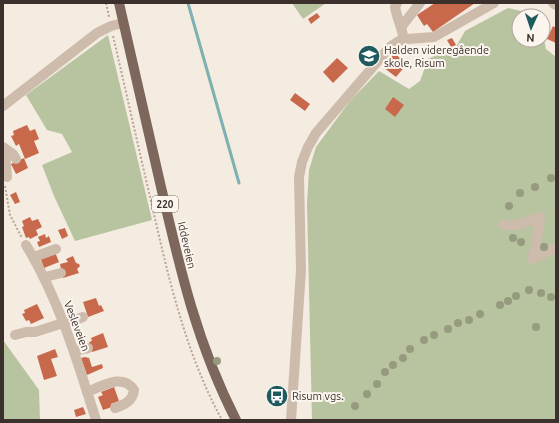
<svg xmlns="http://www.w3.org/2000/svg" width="559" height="423" font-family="Ubuntu,sans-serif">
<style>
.green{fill:#b8c4a0}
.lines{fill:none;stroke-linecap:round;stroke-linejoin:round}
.stream{stroke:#7fb0b2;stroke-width:3}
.building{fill:#c8694b}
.path{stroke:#b9a596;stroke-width:2;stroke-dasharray:2 2;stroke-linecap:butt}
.minor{stroke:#cdbbac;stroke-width:10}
.major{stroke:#7d675c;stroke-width:10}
.tree{fill:#969b7f}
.labels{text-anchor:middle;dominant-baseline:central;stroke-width:4;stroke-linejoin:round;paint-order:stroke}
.shield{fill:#fbf5ee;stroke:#756b66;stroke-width:1}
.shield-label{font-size:10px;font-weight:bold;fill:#3b302b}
.poi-label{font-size:11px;fill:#3b302b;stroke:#fbf5ee;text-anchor:start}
.street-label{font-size:11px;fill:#3b302b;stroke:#fbf5ee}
</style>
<rect width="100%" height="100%" fill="#f4ebe1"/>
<g class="green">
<path d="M292,3h34l-23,16z"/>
<path d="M508,8l22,5 2,3h-13v24h24v-5l3,14 10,8v363h-244l-5,-216 2,-34 7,-23 34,-46 29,-30 30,18 11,-8 8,-22 28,-12 9,-16z"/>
<path d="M108,35l44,185 -77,21 -21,-45 -12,-31 30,-13 -10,-18 -15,-4 -21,-35z"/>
<path d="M3,340l36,50 1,30h-37z"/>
</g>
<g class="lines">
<path class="stream" d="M188,3l51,180"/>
</g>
<g class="building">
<path d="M435,3h40l-42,29 -6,-8 -3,2 -7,-11z"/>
<path d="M317,13l3,4 -9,7 -3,-5z"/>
<path d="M553,26l3,2v15l-9,-4z"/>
<path d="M452,38l4,7 -5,2 -4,-7z"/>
<path d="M394,53l13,11 -11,13 -13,-10z"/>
<path d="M337,58l11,10 -15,15 -10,-11z"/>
<path d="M295,93l15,11 -5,7 -15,-11z"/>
<path d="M393,97l11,8 -9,12 -10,-8z"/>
<path d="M27,125l3,6 5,-2 4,10 -5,2 5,12 -14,6 -6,-15 -3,2 -5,-10 3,-1 -1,-4z"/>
<path d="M24,158l4,10 -12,6 -5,-10z"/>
<path d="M16,192l4,10 -5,2 -5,-9z"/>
<path d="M30,217l2,4 6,-2 4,8 -6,3 2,5 -8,4 -1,-2 -3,1 -4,-11 2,-1 -2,-5z"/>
<path d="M65,228l3,8 -6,3 -4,-9z"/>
<path d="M45,234l1,4 3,-2 2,6 -12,5 -2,-5 3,-1 -2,-4z"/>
<path d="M55,252l4,10 -15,6 -4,-11z"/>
<path d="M73,256l3,7 3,1 1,2 -3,3 2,4 -16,5 -3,-14 8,-2 -2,-3z"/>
<path d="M96,298l3,8 2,-1 3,6 -16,6 -5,-15z"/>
<path d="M37,304l7,14 -13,6 -2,-4 -3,1 -4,-7 3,-1 -1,-3z"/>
<path d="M103,333l5,14 -16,5 -3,-10 3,-1 -1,-3z"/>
<path d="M55,349l3,8 -7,2 6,17 -13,4 -7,-24z"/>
<path d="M85,357l4,1 3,9 10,-3 1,4 -16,7 -6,-17z"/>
<path d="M114,387l5,14 -8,3 1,3 -9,3 -5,-13 5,-2 -2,-3z"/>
<path d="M83,407l3,7 -10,3 -2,-7z"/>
</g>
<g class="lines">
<g class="path">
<path d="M106,3l3,14"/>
<path d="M113,36c13,55 25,110 38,165 17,75 34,151 71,219"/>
<path d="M5,186l5,29 12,23"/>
</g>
<g class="minor">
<path d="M397,3l-2,4c2,11 7,21 9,33"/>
<path d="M553,3l3,2"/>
<path d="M402,26l18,-23"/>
<path d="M3,106l94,-73 14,-7 12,-3"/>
<path d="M3,147l10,7 3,5"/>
<path d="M3,148l2,6 2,23"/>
<path d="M503,225h15l22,-8 -4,29 -4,13 24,-11"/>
<path d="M26,245c33,54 51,115 70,175"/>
<path d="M34,257l22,-8"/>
<path d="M45,277l16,-4"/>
<path d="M64,324l19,-7"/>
<path d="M15,335l11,-3h9l28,-9"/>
<path d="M74,351l14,-3"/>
<path d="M87,392c14,-5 36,-20 47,-2 -1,11 -10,15 -19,18"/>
<path d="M291,420l10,-150 -2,-93 3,-15 6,-15 8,-14 74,-86 9,-6 8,-2 27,-2 60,-34"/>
</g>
<path class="major" d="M119,3c14,61 28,122 42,184 19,82 36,157 75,233"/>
</g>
<g class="tree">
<circle cx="551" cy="178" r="4"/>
<circle cx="535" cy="187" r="4"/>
<circle cx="520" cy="193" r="4"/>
<circle cx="509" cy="206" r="4"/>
<circle cx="513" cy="238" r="4"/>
<circle cx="521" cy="242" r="4"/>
<circle cx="544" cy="247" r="4"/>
<circle cx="529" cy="290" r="4"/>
<circle cx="541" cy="293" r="4"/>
<circle cx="516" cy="296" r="4"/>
<circle cx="551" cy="297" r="4"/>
<circle cx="508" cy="301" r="4"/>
<circle cx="500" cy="305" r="4"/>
<circle cx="480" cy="314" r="4"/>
<circle cx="469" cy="320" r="4"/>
<circle cx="458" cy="323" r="4"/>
<circle cx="536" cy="327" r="4"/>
<circle cx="448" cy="329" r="4"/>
<circle cx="434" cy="335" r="4"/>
<circle cx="424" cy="340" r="4"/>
<circle cx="410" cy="349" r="4"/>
<circle cx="403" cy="358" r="4"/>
<circle cx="217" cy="361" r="4"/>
<circle cx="393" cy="365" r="4"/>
<circle cx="385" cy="372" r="4"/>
<circle cx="377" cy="384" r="4"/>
<circle cx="367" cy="394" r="4"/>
<circle cx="355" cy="406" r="4"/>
</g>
<defs>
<g id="school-disc" transform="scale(1.15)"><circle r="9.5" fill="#1f5a5e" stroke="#fbf5ee"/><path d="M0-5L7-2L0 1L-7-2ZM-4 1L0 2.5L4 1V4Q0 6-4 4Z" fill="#fff"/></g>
<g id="bus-disc" transform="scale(1.15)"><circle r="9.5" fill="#1f5a5e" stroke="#fbf5ee"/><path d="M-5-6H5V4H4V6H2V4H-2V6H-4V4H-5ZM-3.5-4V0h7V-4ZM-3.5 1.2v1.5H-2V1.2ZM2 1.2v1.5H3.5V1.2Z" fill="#fff"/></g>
</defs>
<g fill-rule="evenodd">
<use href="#school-disc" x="369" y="56"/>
<use href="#bus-disc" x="277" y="396"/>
</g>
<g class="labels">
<rect class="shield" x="152" y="196" width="26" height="16" rx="3"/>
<g class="shield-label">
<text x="165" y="204">220</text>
</g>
<g class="poi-label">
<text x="384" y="50">Halden videregående<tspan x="384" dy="13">skole, Risum</tspan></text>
<text x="292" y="396">Risum vgs.</text>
</g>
<g class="street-label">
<text transform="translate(187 245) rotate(77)">Iddeveien</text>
<text transform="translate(77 326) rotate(69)">Vesleveien</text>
</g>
</g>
<rect width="559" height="423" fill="none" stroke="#3b302b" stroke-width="8"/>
<g transform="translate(531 28) rotate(183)"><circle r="19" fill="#fbf5ee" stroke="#aea6a0"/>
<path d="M0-3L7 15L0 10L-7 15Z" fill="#1f5a5e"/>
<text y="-6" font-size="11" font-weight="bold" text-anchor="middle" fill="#3b302b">N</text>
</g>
</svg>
